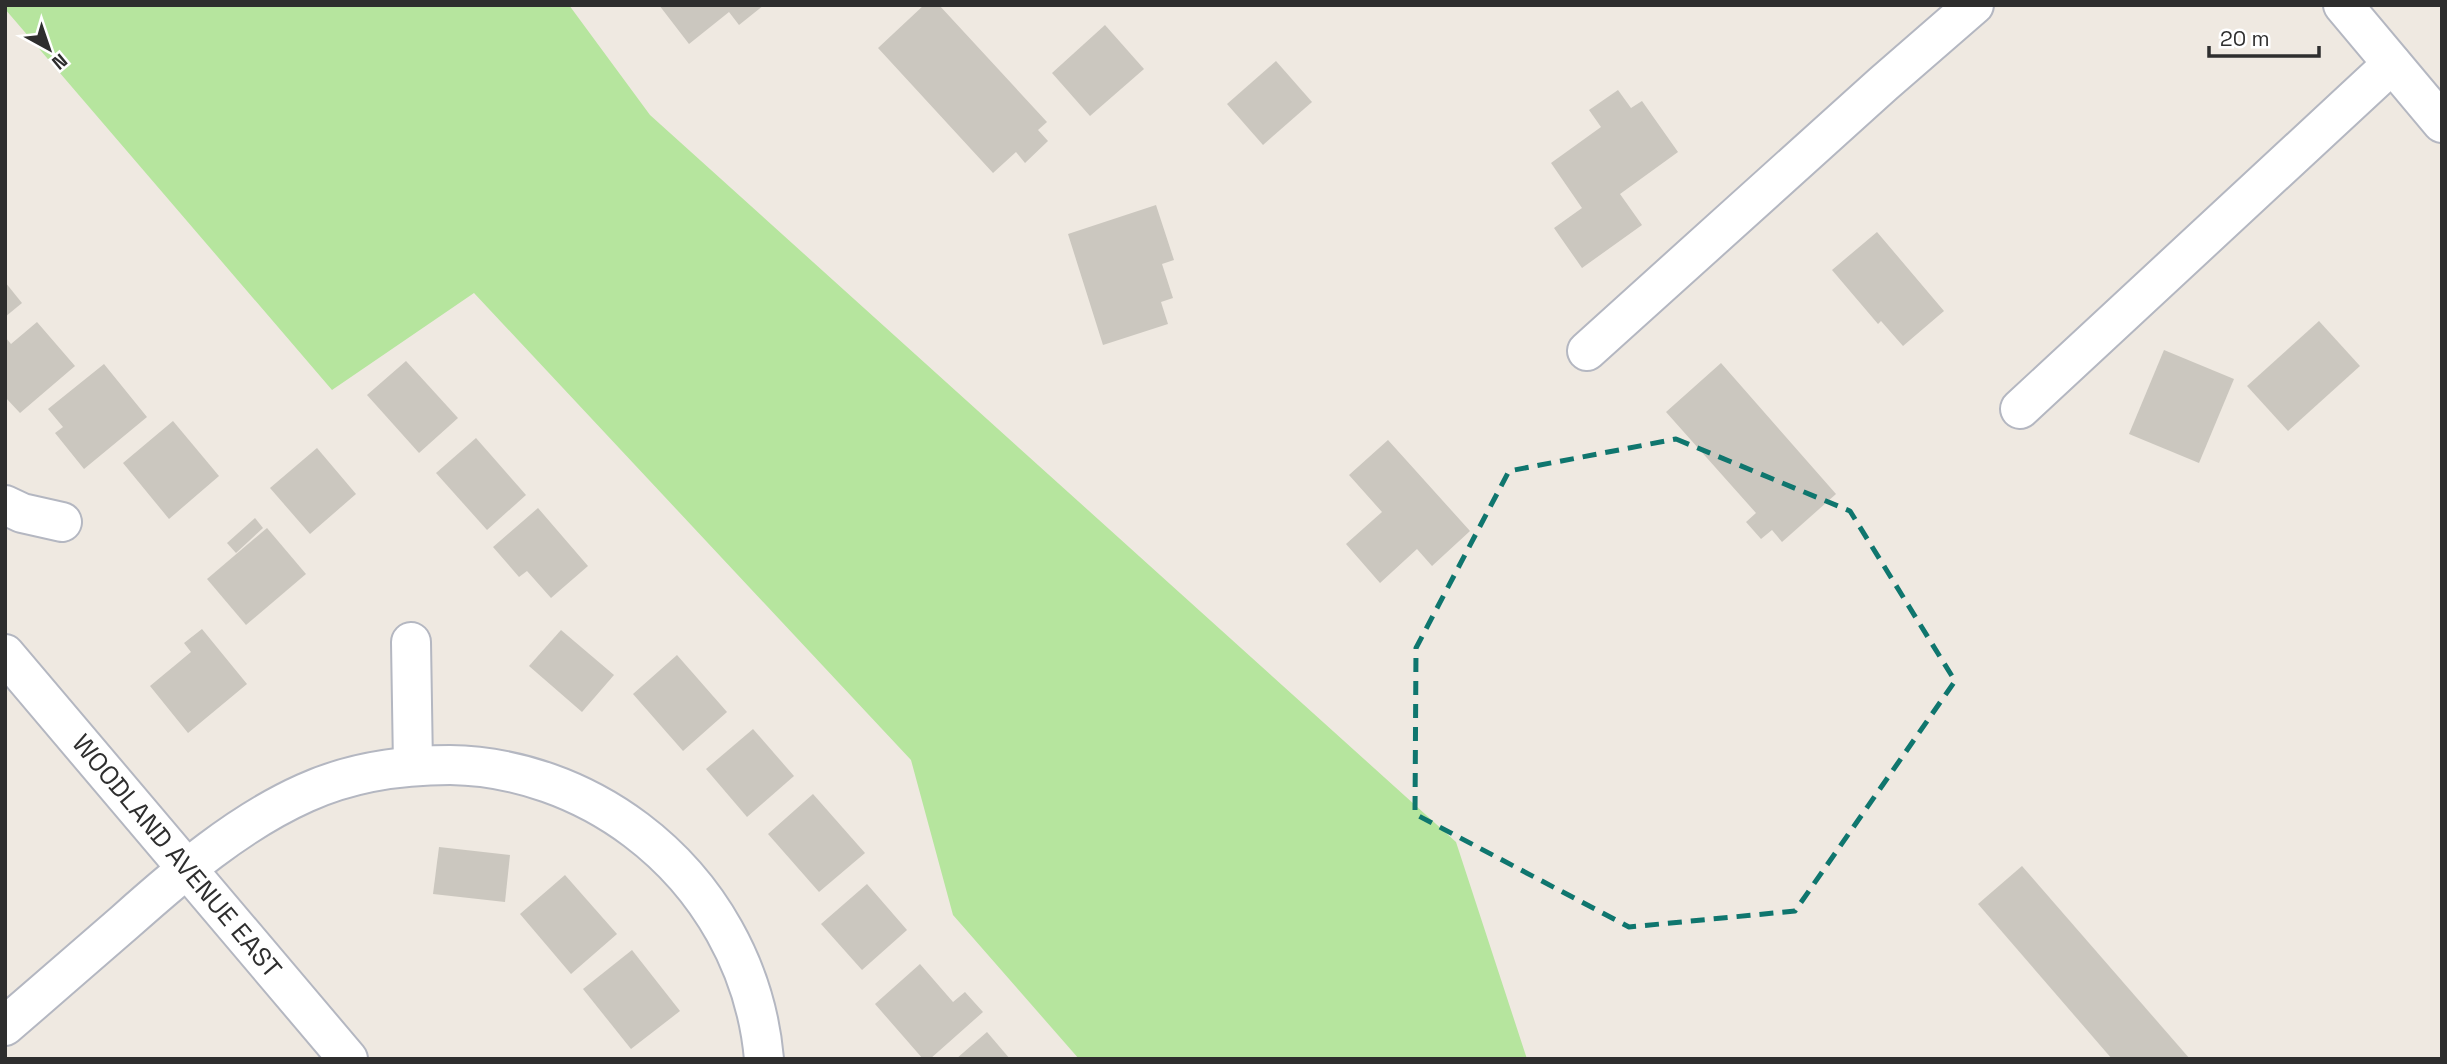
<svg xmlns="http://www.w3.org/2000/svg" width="2447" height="1064" font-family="'Space Grotesk',sans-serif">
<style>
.green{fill:#b6e59e}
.building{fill:#cbc7bf}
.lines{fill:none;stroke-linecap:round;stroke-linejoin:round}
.minor-casing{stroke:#b4b7c1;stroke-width:42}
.minor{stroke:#fff;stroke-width:38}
.marked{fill:none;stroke:#0f766e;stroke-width:5;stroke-dasharray:14 9;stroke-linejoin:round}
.labels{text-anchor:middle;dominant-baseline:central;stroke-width:5;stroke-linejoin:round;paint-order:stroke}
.street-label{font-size:26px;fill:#2e2e2e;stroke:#fff}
</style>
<rect width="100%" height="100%" fill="#efe9e1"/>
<path class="green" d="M5,5h564l81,110 806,727 71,217h-448l-126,-144 -42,-155 -437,-467 -142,97 -327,-381z"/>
<g class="building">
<path d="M659,5h105l-25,20 -10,-13 -40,32z"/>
<path d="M924,5h15l108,117 -9,8 10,11 -23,22 -9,-11 -23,21 -115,-125z"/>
<path d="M1105,25l39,44 -54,47 -38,-43z"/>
<path d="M1276,61l36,41 -49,43 -36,-41z"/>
<path d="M1618,90l13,18 11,-7 36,51 -58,42 22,31 -60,43 -28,-40 28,-20 -31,-45 50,-36 -12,-17z"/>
<path d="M1156,205l18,55 -12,4 11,34 -12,4 7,22 -65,21 -35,-111z"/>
<path d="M1877,232l67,79 -41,35 -22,-25 -3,3 -46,-54z"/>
<path d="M5,282l17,21 -17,14z"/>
<path d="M2319,321l41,45 -72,65 -41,-45z"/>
<path d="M37,322l38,44 -55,47 -15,-16v-60l6,7z"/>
<path d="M2164,350l70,29 -35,84 -70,-29z"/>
<path d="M406,361l52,57 -39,35 -52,-58z"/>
<path d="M1721,363l115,131 -54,48 -10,-12 -11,9 -15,-17 10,-9 -90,-101z"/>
<path d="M104,364l43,53 -63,52 -29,-36 8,-6 -15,-18z"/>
<path d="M173,421l46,55 -50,43 -46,-56z"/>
<path d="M476,438l50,57 -39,35 -51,-57z"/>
<path d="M1388,440l82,91 -38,35 -15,-17 -37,34 -34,-39 36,-32 -33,-37z"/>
<path d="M317,448l39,46 -46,40 -40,-46z"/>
<path d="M538,508l50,58 -37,32 -24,-27 -8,6 -26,-30z"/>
<path d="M255,518l8,10 -27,25 -9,-10z"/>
<path d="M267,528l39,46 -60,51 -39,-46z"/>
<path d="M202,629l45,55 -59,49 -38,-47 41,-34 -7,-9z"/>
<path d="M561,630l53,45 -32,37 -53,-46z"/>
<path d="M677,655l50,57 -44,39 -50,-57z"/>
<path d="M753,729l41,47 -47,41 -41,-48z"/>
<path d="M813,794l52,59 -46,39 -51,-58z"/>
<path d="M439,847l71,8 -5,47 -72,-8z"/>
<path d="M2022,866l168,193h-78l-134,-155z"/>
<path d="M565,875l52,59 -46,40 -51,-60z"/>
<path d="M867,884l40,46 -45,40 -41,-46z"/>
<path d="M632,950l48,61 -49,38 -48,-60z"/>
<path d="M920,964l33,38 12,-10 18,20 -53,47h-7l-48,-55z"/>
<path d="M987,1032l23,27h-54z"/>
</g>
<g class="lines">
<g class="minor-casing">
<g id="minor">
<path d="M2343,5l99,118"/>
<path d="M1587,351l296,-267 91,-79"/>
<path d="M2020,409l372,-345"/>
<path d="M5,505l17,8 40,9"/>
<path d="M411,642l2,123"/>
<path d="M5,654l343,405"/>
<path d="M5,1026c40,-35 80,-69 120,-104 55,-49 113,-99 180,-129 46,-21 95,-28 145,-28 67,1 133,25 186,65 73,55 120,138 128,229"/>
</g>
</g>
<use href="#minor" class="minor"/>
</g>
<path class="marked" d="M1676,439l174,72 105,170 -160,230 -166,16 -214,-113 1,-166 93,-177z"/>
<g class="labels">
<g class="street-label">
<text transform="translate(177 856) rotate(50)">WOODLAND AVENUE EAST</text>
</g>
</g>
<rect width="2447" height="1064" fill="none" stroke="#2e2e2e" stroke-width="14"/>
<g transform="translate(49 49) rotate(140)" stroke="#ffffff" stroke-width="5" paint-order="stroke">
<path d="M0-5L12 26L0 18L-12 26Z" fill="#2e2e2e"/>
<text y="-10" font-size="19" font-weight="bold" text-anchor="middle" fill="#2e2e2e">N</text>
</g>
<path d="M2209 46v10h110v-10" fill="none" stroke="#2e2e2e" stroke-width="3.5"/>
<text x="2220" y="46" font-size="21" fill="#2e2e2e" stroke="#ffffff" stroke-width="5" paint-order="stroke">20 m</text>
</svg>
